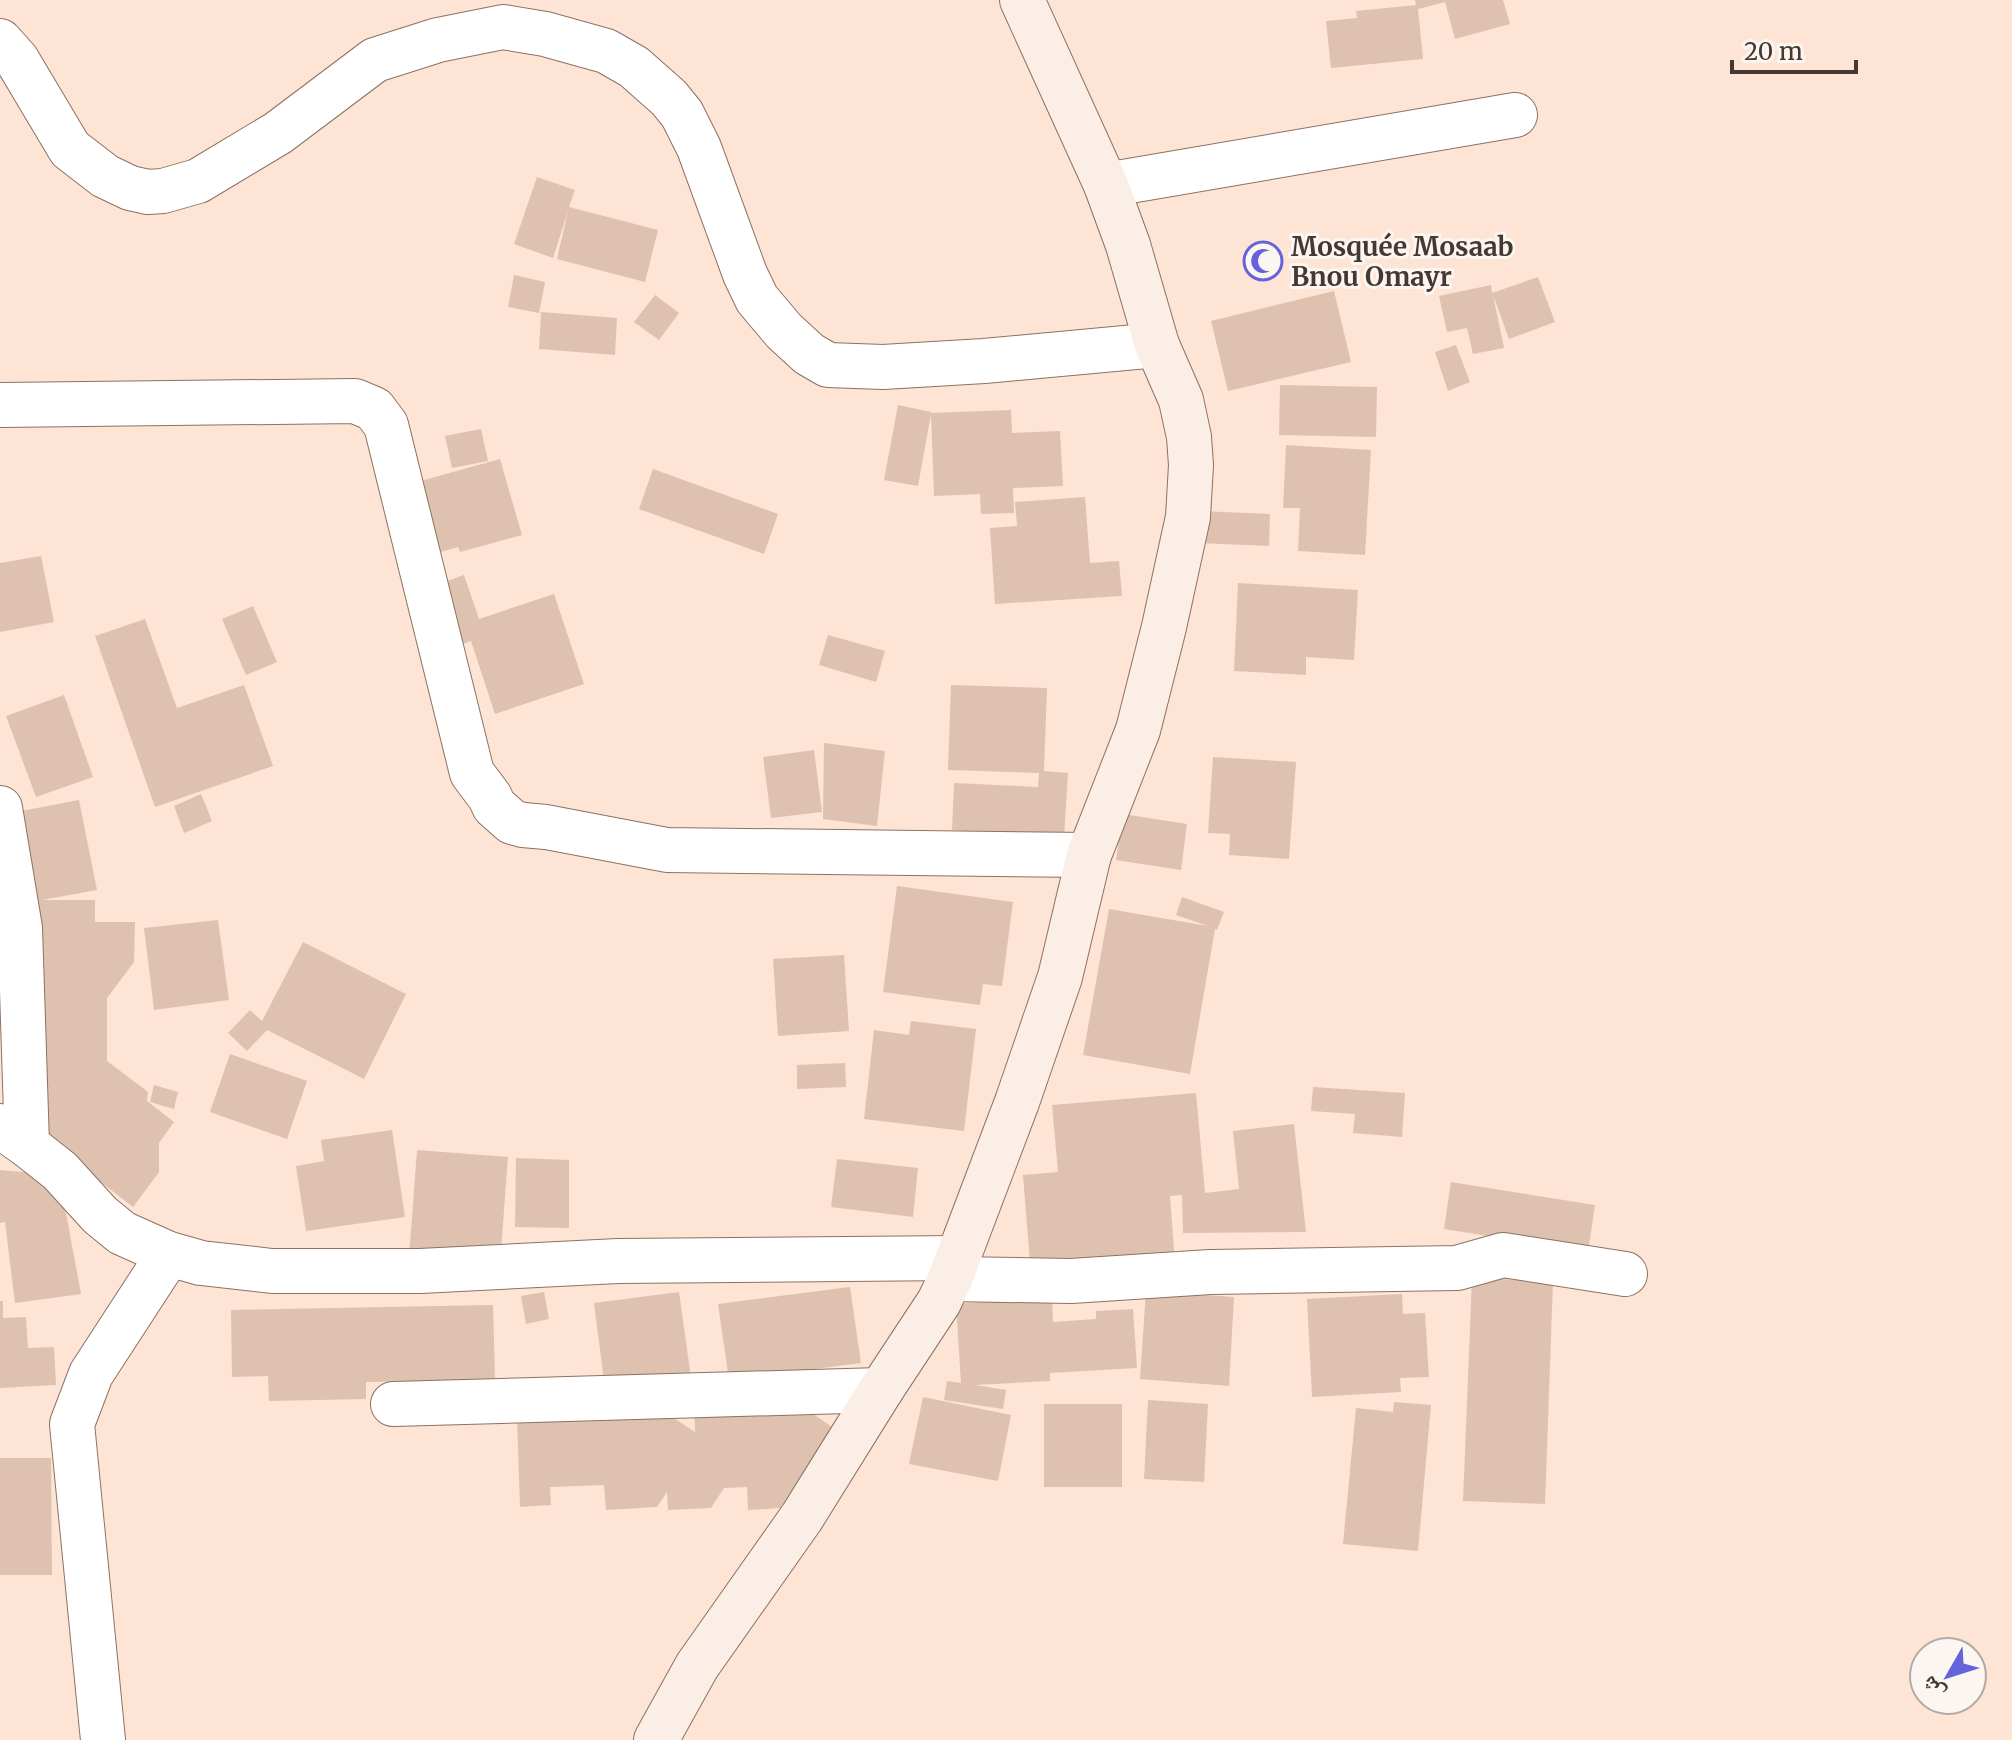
<svg xmlns="http://www.w3.org/2000/svg" width="2012" height="1740" font-family="Merriweather,'Noto Naskh Arabic',serif">
<style>
.building{fill:#dfc1af}
.lines{fill:none;stroke-linecap:round;stroke-linejoin:round}
.street-casing{stroke:#8d7161;stroke-width:46}
.secondary-casing{stroke:#8d7161;stroke-width:46}
.street{stroke:#fff;stroke-width:44}
.secondary{stroke:#fbeee6;stroke-width:44}
.labels{text-anchor:middle;dominant-baseline:central;stroke-width:6;stroke-linejoin:round;paint-order:stroke}
.poi-label{font-size:26px;font-weight:bold;fill:#453831;stroke:#fcf6f2;text-anchor:start}
</style>
<rect width="100%" height="100%" fill="#fee4d5"/>
<g class="building">
<path d="M1415,0h88l7,24 -55,15 -10,-37 -27,7 5,50 -92,9 -5,-47 31,-3 -1,-7 60,-6z"/>
<path d="M537,177l38,13 -6,17 89,23 -13,52 -88,-23 11,-48 -15,47 -39,-14z"/>
<path d="M514,275l31,7 -6,31 -31,-6z"/>
<path d="M1538,277l17,45 -46,17 -16,-44 11,53 -31,6 -6,-26 -20,4 -8,-36 52,-11 1,8z"/>
<path d="M1334,291l17,71 -123,29 -17,-70z"/>
<path d="M655,295l24,18 -20,27 -25,-18z"/>
<path d="M541,312l76,6 -2,37 -76,-6z"/>
<path d="M1456,345l14,37 -22,9 -13,-39z"/>
<path d="M1280,385l97,2 -1,50 -97,-2z"/>
<path d="M898,405l33,7v1l80,-3 1,23 48,-2 3,55 -50,2 1,25 -33,1 -1,-20 -46,2 -3,-82 -13,72 -34,-6z"/>
<path d="M481,429l7,32 -36,7 -7,-32z"/>
<path d="M1286,445l85,5 -6,105 -67,-4 2,-43h-17z"/>
<path d="M500,459l22,76 -62,17 -2,-5 -31,9 -21,-71z"/>
<path d="M653,469l125,45 -14,40 -125,-45z"/>
<path d="M1085,497l5,66 29,-2 3,35 -127,8 -5,-76 27,-2 -2,-24z"/>
<path d="M1200,511l70,3 -1,32 -70,-3z"/>
<path d="M41,556l13,66 -54,10v-69z"/>
<path d="M464,575l15,44 75,-25 30,90 -89,30 -24,-73 -20,7 -21,-61z"/>
<path d="M1238,583l120,7 -4,70 -48,-3v18l-72,-4z"/>
<path d="M253,606l24,56 -31,13 -24,-56z"/>
<path d="M145,619l32,89 67,-23 29,81 -118,41 -60,-171z"/>
<path d="M828,635l57,16 -9,31 -57,-17z"/>
<path d="M951,685l96,3 -3,83 24,2 -4,64 -112,-7 2,-47 84,4 1,-14 -91,-3z"/>
<path d="M64,695l29,82 -57,20 -30,-81z"/>
<path d="M824,743l61,8 -8,75 -54,-7z"/>
<path d="M814,750l8,62 -51,6 -8,-61z"/>
<path d="M1213,757l83,5 -7,97 -60,-4 1,-21 -22,-1z"/>
<path d="M201,794l11,27 -28,12 -10,-27z"/>
<path d="M79,800l18,90 -55,10h53v22h40l-1,40 -27,36v63l41,31 -1,9 27,21 -15,21v29l-26,35 -98,-76 -24,-318z"/>
<path d="M1123,814l64,10 -6,46 -65,-10z"/>
<path d="M897,886l116,16 -11,84 -19,-2 -3,21 -97,-13z"/>
<path d="M1182,897l42,15 -7,18 -2,-1 -25,145 -107,-19 26,-146 99,17 -32,-11z"/>
<path d="M218,920l11,80 -75,10 -10,-82z"/>
<path d="M303,942l103,52 -42,85 -97,-49 -20,21 -19,-18 22,-23 12,11z"/>
<path d="M844,955l5,76 -71,5 -5,-77z"/>
<path d="M911,1021l65,8 -12,102 -100,-12 10,-89 35,5z"/>
<path d="M230,1054l77,27 -20,58 -77,-27z"/>
<path d="M845,1063l1,24 -49,2v-24z"/>
<path d="M154,1085l24,7 -4,17 -24,-7z"/>
<path d="M1313,1087l92,6 -3,44 -49,-4 2,-19 -44,-3z"/>
<path d="M1196,1093l9,100 34,-4 -6,-58 61,-7 12,108 -123,1 -1,-38 -12,1 5,68 -144,11 -8,-100 35,-3 -6,-67z"/>
<path d="M392,1130l13,87 -99,14 -10,-65 28,-5 -3,-21z"/>
<path d="M417,1150l91,7 -8,107 -91,-7z"/>
<path d="M516,1158l53,2v68l-54,-1z"/>
<path d="M837,1159l81,9 -5,49 -82,-10z"/>
<path d="M0,1170l59,5 22,119 -66,9 -10,-81 -5,1z"/>
<path d="M1451,1182l144,23 -7,47 -144,-23z"/>
<path d="M1472,1278l81,3 -8,223 -82,-3z"/>
<path d="M850,1287l11,76 -132,17 -11,-76z"/>
<path d="M1146,1291l88,6 -5,89 -89,-7z"/>
<path d="M544,1292l5,27 -23,5 -5,-28z"/>
<path d="M679,1292l12,86 -86,11 -11,-86z"/>
<path d="M1402,1294l1,20 22,-1 4,64 -29,1 1,14 -89,5 -5,-98z"/>
<path d="M1052,1297l1,25 43,-3v-8l37,-2 4,59 -87,5v8l-75,4 31,5 -3,19 -59,-9 3,-19 14,2 -5,-79z"/>
<path d="M0,1301h3v17l23,-1 2,31 26,-1 2,38 -56,3z"/>
<path d="M493,1305l2,75 -129,2v17l-97,2 -1,-25 -36,1 -1,-67z"/>
<path d="M923,1397l88,18 -13,66 -89,-17z"/>
<path d="M1148,1400l60,4 -4,78 -60,-3z"/>
<path d="M765,1402l21,13 27,-1 19,13 -52,81 -32,2 -1,-23 -23,1 -13,20 -43,2 -1,-18 -10,15 -51,3 -2,-25 -54,2 1,18 -31,2 -3,-87 148,-8 30,20 -1,-26z"/>
<path d="M1394,1402l37,3 -13,146 -75,-7 13,-136 37,4z"/>
<rect x="1044" y="1404" width="78" height="83"/>
<path d="M0,1458h51l1,117h-52z"/>
</g>
<g class="lines">
<g class="street-casing">
<g id="street">
<path d="M0,41l17,19 53,89 35,27 25,12 18,4 15,-1 35,-10 80,-48 97,-73 63,-20 65,-13 42,7 61,17 28,16 35,31 13,16 17,34 46,126 12,25 27,32 25,23 19,11 55,2 101,-6 173,-16"/>
<path d="M1106,185l409,-70"/>
<path d="M0,405l355,-4 19,8 12,16 86,348 18,24 4,9 18,16 11,3 23,2 121,23 422,5"/>
<path d="M0,808l20,120 7,217"/>
<path d="M0,1126l27,19 33,26 40,44 22,18 47,21 32,9 71,8h148l198,-10 339,-3"/>
<path d="M950,1279l121,2 139,-9 247,-4 46,-13 122,19"/>
<path d="M393,1404l488,-14"/>
<path d="M103,1740l-31,-316 19,-50 78,-120"/>
</g>
</g>
<g class="secondary-casing">
<path id="secondary" d="M656,1740l41,-74 105,-149 79,-127 58,-88 11,-23 67,-177 43,-125 29,-122 49,-125 26,-103 24,-110 3,-52 -2,-28 -8,-37 -24,-55 -29,-100 -22,-60 -84,-185"/>
</g>
<use href="#street" class="street"/>
<use href="#secondary" class="secondary"/>
</g>
<defs>
<g id="mosque-ring" transform="scale(2)"><circle r="9.5" fill="#fcf6f2" stroke="#6563dc" stroke-width="1.5"/><path d="M3.5-4.9A6 6 0 1 0 3.5 4.9A5 5 0 1 1 3.5-4.9Z" fill="#6563dc"/></g>
</defs>
<g fill-rule="evenodd">
<use href="#mosque-ring" x="1263" y="261"/>
</g>
<g class="labels">
<g class="poi-label">
<text x="1291" y="246">Mosquée Mosaab<tspan x="1291" dy="30">Bnou Omayr</tspan></text>
</g>
</g>
<g transform="translate(1948 1676) rotate(231)"><circle r="38" fill="#fcf6f2" stroke="#b3aaa5" stroke-width="2"/>
<path d="M0-6L14 30L0 20L-14 30Z" fill="#6563dc"/>
<text y="-12" font-size="22" font-weight="bold" text-anchor="middle" fill="#453831">ش</text>
</g>
<path d="M1732 60v12h124v-12" fill="none" stroke="#453831" stroke-width="4"/>
<text x="1744" y="60" font-size="24" fill="#453831" stroke="#fcf6f2" stroke-width="6" paint-order="stroke">20 m</text>
</svg>
